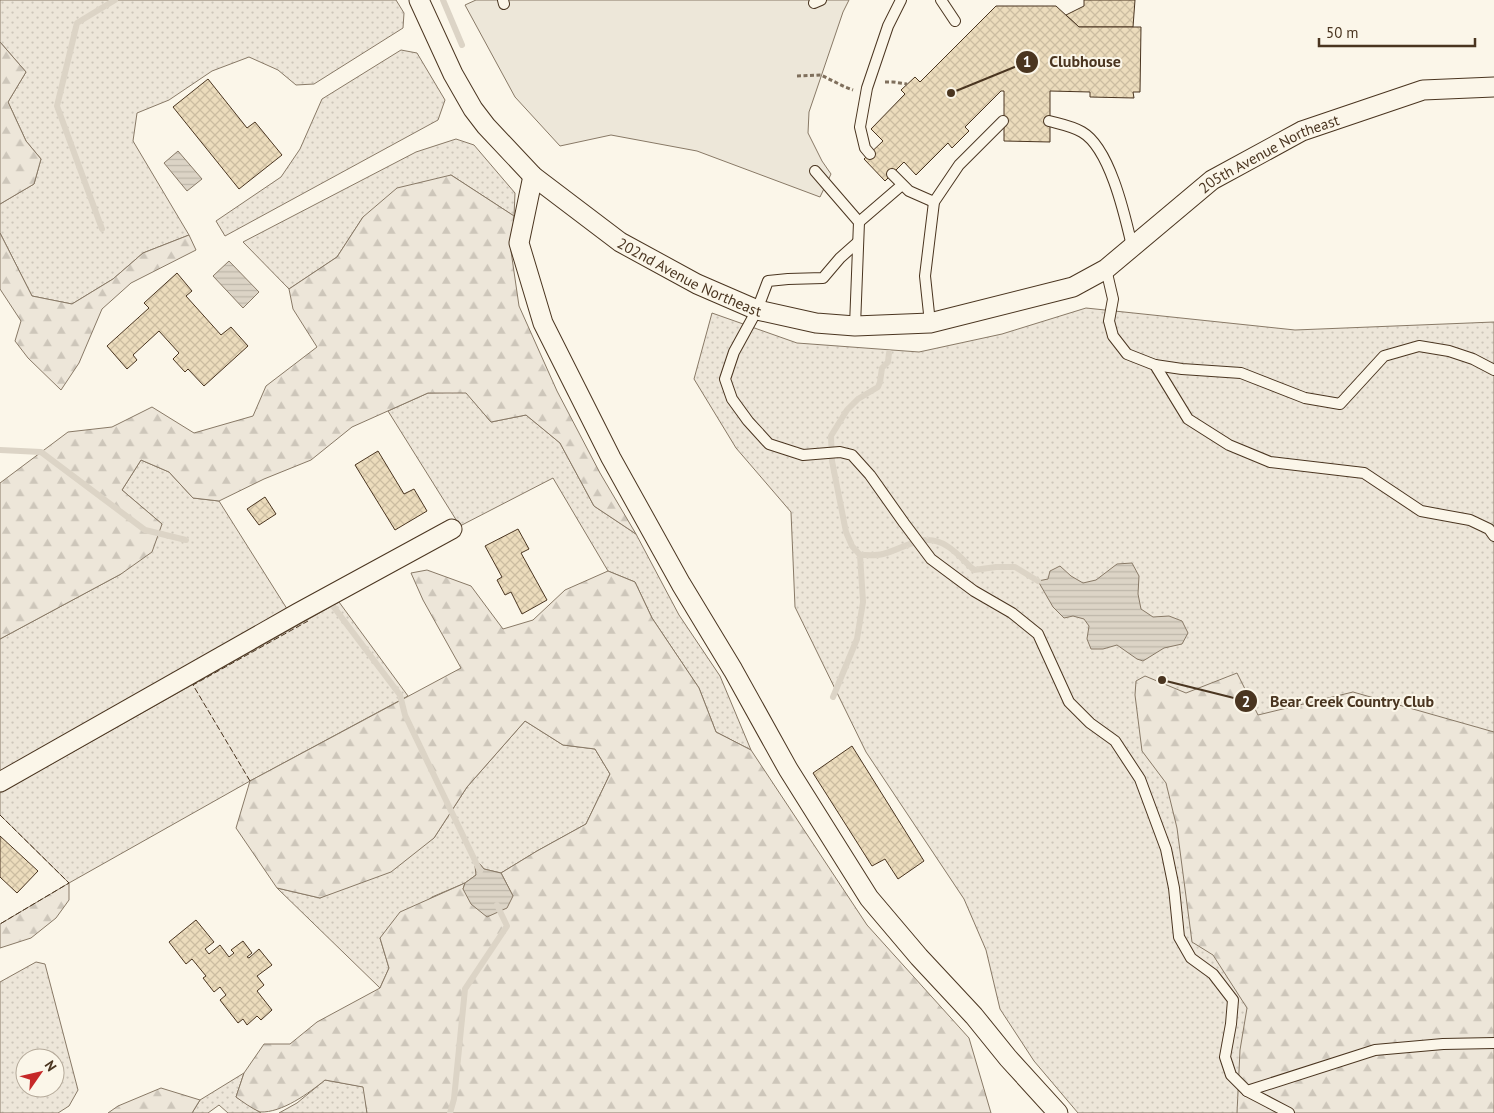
<svg xmlns="http://www.w3.org/2000/svg" width="1494" height="1113" font-family="'PT Sans',sans-serif">
<style>
.grass{fill:url(#grass-dots);stroke:#887966;fill-rule:evenodd}
.forest{fill:url(#forest-firs);stroke:#887966}
.parking{fill:#ede7d9;stroke:#887966}
.water{fill:url(#water-rules);stroke:#887966}
.lines{fill:none;stroke-linecap:round;stroke-linejoin:round}
.stream{stroke:#dcd4c6;stroke-width:6}
.building{fill:url(#building-cross-hatch);stroke:#4a3520}
.lane-casing{stroke:#4a3520;stroke-width:12}
.street-casing{stroke:#4a3520;stroke-width:21}
.path{stroke:#7f6f5c;stroke-width:3;stroke-dasharray:4 2.5;stroke-linecap:butt}
.lane{stroke:#fbf6e9;stroke-width:10}
.street{stroke:#fbf6e9;stroke-width:19}
.fence{stroke:#4a3520;stroke-width:1;stroke-dasharray:6 2.5;stroke-linecap:butt}
.labels{text-anchor:middle;dominant-baseline:central;stroke-width:4;stroke-linejoin:round;paint-order:stroke}
.street-label{font-size:15px;fill:#4a3520;stroke:#fbf6e9}
.leader{fill:none;stroke:#4a3520;stroke-width:2}
.callout-dot{fill:#4a3520;stroke:#fbf6e9;stroke-width:2}
.mark-label{font-size:15px;text-anchor:middle;font-weight:bold;fill:#fff}
.callout-label{font-size:16px;text-anchor:middle;font-weight:bold;fill:#4a3520;stroke:#fbf6e9;stroke-width:4;stroke-linejoin:round;paint-order:stroke}
</style>
<defs>
<pattern id="grass-dots" width="8" height="8" patternUnits="userSpaceOnUse" patternTransform="scale(1.25)"><rect width="8" height="8" fill="#ede6d9"/><path d="M2 2h.1M6 6h.1" fill="none" stroke="#cdc6ba" stroke-width="1.8" stroke-linecap="round"/></pattern>
<pattern id="forest-firs" width="22" height="20" patternUnits="userSpaceOnUse" patternTransform="scale(1.25)"><rect width="22" height="20" fill="#ede6d9"/><path d="M5 1l3.5 6h-7zM16 11l3.5 6h-7z" fill="#cdc6ba"/></pattern>
<pattern id="water-rules" width="6" height="5" patternUnits="userSpaceOnUse" patternTransform="scale(1.25)"><rect width="6" height="5" fill="#dcd4c6"/><path d="M0 2.5h6" fill="none" stroke="#beb7aa"/></pattern>
<pattern id="building-cross-hatch" width="8" height="8" patternUnits="userSpaceOnUse" patternTransform="scale(1.25)"><rect width="8" height="8" fill="#ecdcbc"/><path d="M0 0l8 8M0 8l8-8" fill="none" stroke="#ccbda1"/></pattern>
</defs>
<rect width="100%" height="100%" fill="#fbf6e9"/>
<g class="grass">
<path d="M0,0h396l8,13 -1,15 -89,56 -18,1 -18,-15 -29,-13 -37,14 -43,29 -32,13 -4,28 56,94 -46,18 -30,26 -41,25 -40,-8 -32,-63v-29l34,-20 7,-25 -15,-18 -18,-39 18,-30 -26,-30z"/>
<path d="M401,50l16,3 28,47 -7,20 -213,116 -9,-15 65,-44 19,-28 22,-50z"/>
<path d="M456,139l18,6 41,48 -1,23 -63,-41 -88,42 -26,40 -48,32 -46,-47 173,-90z"/>
<path d="M1086,308l209,22 199,-8v791h-416l-44,-52 -34,-52 -14,-59 -22,-51 -98,-147 -71,-145 -4,-95 -55,-64 -42,-69 18,-66 85,30 122,9 83,-18z"/>
<path d="M466,392l25,30 35,-7 34,28 34,63 42,28 43,81 41,61 31,74 -35,-18 -17,-44 -47,-70 -17,-36 -27,-11 -55,-93 -93,48 -72,-115 40,-18z"/>
<path d="M141,460l28,12 24,26 26,3 70,111 -289,161v-134l121,-65 41,-50 -40,-34z"/>
<path d="M339,602l69,94 -158,85 -181,102 -69,-68v-22z"/>
<path d="M525,721l38,24 32,4 15,25 -24,50 -49,27 -36,22 -17,-4 -5,-6 -3,12 -11,8 -33,14 -52,41 9,30 -9,20 -103,-100 43,10 114,-60 33,-51z"/>
<path d="M36,962l9,2 33,126 -9,16 -11,7h-58v-131zM25,1058h30v30h-30z"/>
<path d="M244,1073l-8,24 25,16h-33l-9,-8 -11,8h-16l8,-13z"/>
<path d="M325,1080l39,7 3,26h-88l18,-10z"/>
</g>
<g class="forest">
<path d="M0,42l26,30 -18,30 18,39 15,18 -7,25 -34,20z"/>
<path d="M451,175l63,41 -3,35 8,55 38,85 43,82 36,61 -42,-28 -34,-63 -34,-28 -35,7 -25,-29h-38l-76,34 -41,33 -47,19 -45,22 -26,-3 -24,-26 -28,-12 -19,30 40,34 -10,28 -31,22 -121,65v-156l68,-51 44,-5 40,-20 42,26 59,-17 13,-30 51,-39 -24,-38 -4,-20 48,-32 26,-40 34,-29z"/>
<path d="M0,233l32,63 40,8 41,-25 30,-26 46,-18 7,15 -65,33 -29,26 -23,54 -18,27 -33,-32 -13,-17 6,-20 -21,-32z"/>
<path d="M427,570l44,16 32,43 30,-9 32,-30 43,-19 27,11 17,36 47,70 17,44 35,18 116,175 102,113 22,75h-624l-4,-26 -38,-7c-16,13 -43,33 -65,32 -9,-4 -17,-10 -24,-15l8,-24 20,-29h26l27,-22 63,-34 9,-20 -9,-30 20,-26 65,-29 -2,6 50,7 -12,-23 36,-22 49,-27 24,-50 -15,-25 -32,-4 -38,-24 -58,66 -33,51 -43,34 -71,26 -43,-10 -41,-60 14,-47 211,-113 -38,-68 -12,-27z"/>
<path d="M1237,673l21,42 95,-23 141,40v381h-257l3,-63 7,-42 -34,-53 -21,-13 -15,-114 -11,-45 -24,-32 -7,-56 1,-14 9,-5 41,17z"/>
<path d="M69,883v17l-13,18 -25,20 -31,10v-24z"/>
<path d="M161,1088l39,12 -8,13h-84l10,-7z"/>
</g>
<path class="parking" d="M476,0h373l-6,12 -34,100 -1,21 14,28 9,13 -11,23 -123,-46 -86,-16 -51,11 -45,-49 -50,-92z"/>
<g class="water">
<path d="M178,151l24,28 -15,12 -23,-28z"/>
<path d="M229,261l30,31 -16,16 -30,-32z"/>
<path d="M1132,563l7,13 -1,18 3,15 12,8 16,-1 13,5 6,12 -6,11 -18,4 -21,13 -6,-2 -20,-14 -14,4h-12l-4,-10 2,-13 -5,-7 -11,-3 -9,2 -11,-11 -15,-26 10,-2 2,-8 10,-5 11,10 12,7 13,-3 21,-16z"/>
<path d="M479,863l5,6 17,4 12,23 -6,12 -20,9 -16,-13 -8,-15 2,-6 11,-8 -1,-9z"/>
</g>
<g class="lines">
<g class="stream">
<path d="M443,0l19,45"/>
<path d="M102,229l-45,-123 20,-83 38,-23"/>
<path d="M0,450l41,2 104,78 41,10"/>
<path d="M860,555c7,0 16,1 23,-1 23,-6 41,-23 64,-8 10,6 18,16 27,24l22,-3h19l23,14"/>
<path d="M333,606l67,89 5,20 75,156"/>
<path d="M833,697l24,-58 6,-37 -3,-47 -8,-9 -6,-14 -14,-71 -1,-25 16,-26 11,-11 20,-12 2,-5 2,-14 6,-6 1,-9"/>
<path d="M450,1113l4,-14 11,-110 42,-63 -10,-21"/>
</g>
</g>
<g class="building">
<path d="M1084,0h51l-2,27h-54l-13,-12 18,-9z"/>
<path d="M996,6h60l23,21h62l-1,65h-7l1,6 -44,-1v-5l-40,-1v51l-46,-1v-50h-3l-36,36 4,4 -17,17 -4,-5 -32,32 -12,-13 -19,19 -21,-22 19,-18 -12,-12 34,-35 -4,-4 14,-13 5,5z"/>
<path d="M208,79l39,49 8,-6 27,33 -43,34 -66,-82z"/>
<path d="M177,273l15,18 -6,5 35,39 10,-8 17,19 -44,40 -16,-17 -3,3 -12,-13 6,-6 -20,-22 -26,24 4,5 -10,9 -20,-23 42,-38 -5,-5z"/>
<path d="M378,451l26,43 10,-5 13,22 -32,19 -40,-65z"/>
<path d="M265,497l11,17 -17,11 -12,-16z"/>
<path d="M518,529l11,20 -8,4 26,47 -25,14 -11,-22 -6,3 -8,-15 5,-3 -17,-31z"/>
<path d="M852,746l72,115 -26,18 -13,-20 -13,7 -59,-93z"/>
<path d="M0,836l38,35 -21,22 -17,-16z"/>
<path d="M196,920l18,22 -9,7 4,5 11,-9 9,12 5,-4 -3,-3 12,-9 9,12 -5,4 2,1 10,-9 13,16 -15,11 7,9 -7,6 15,19 -11,10 -4,-4 -10,9 -4,-6 -5,4 -18,-23 6,-5 -6,-8 -6,5 -11,-14 3,-2 -14,-17 -6,5 -17,-22z"/>
</g>
<g class="lines">
<g class="lane-casing">
<g id="lane">
<path d="M503,0l1,4"/>
<path d="M941,0l14,21"/>
<path d="M814,3l7,-3"/>
<path d="M1049,121c11,3 23,5 33,11 28,16 43,84 50,114"/>
<path d="M870,154l-5,-6 -5,-21 7,-39 21,-62 13,-26"/>
<path d="M815,171l44,51 -4,104"/>
<path d="M892,174l17,17 25,11"/>
<path d="M859,222l43,-37"/>
<path d="M858,242l-18,16 -17,20 -35,1 -20,2 -11,29 -23,42 -9,27 7,20 16,22 21,23 34,11 37,-3 12,3 18,20 34,48 27,36 43,32 38,22 26,21 31,68 21,21 25,18 25,38 26,70 8,39 5,49 12,21 22,16 20,26 -2,24 -6,33 6,18 16,16 42,22"/>
<path d="M1106,269l7,30 -4,22 4,15 14,18 28,11 33,54 41,26 41,17 94,11 57,38 49,9 19,9 5,7"/>
<path d="M930,323l-5,-47 9,-74 25,-37 44,-44"/>
<path d="M1155,365l27,4 59,4 64,25 35,6 44,-48 35,-10 30,5 24,8 21,11"/>
<path d="M1247,1091l128,-41 68,-6 51,-1"/>
</g>
</g>
<g class="street-casing">
<g id="street">
<path id="s1" d="M419,0l34,74 20,35 13,17 47,50 87,66 77,42 60,26 59,13 39,3 75,-3 143,-36 33,-18 106,-89 90,-49 121,-41 71,-3"/>
<path d="M533,176l-14,67 24,80 68,135 70,126 52,86 55,99 81,129 50,59 55,59 34,42 50,55"/>
<path d="M0,782l298,-169 154,-84"/>
</g>
</g>
<g class="path">
<path d="M797,76l24,-1 24,12 8,3"/>
<path d="M885,82h8l14,2"/>
</g>
<use href="#lane" class="lane"/>
<use href="#street" class="street"/>
<g class="fence">
<path d="M250,781l-57,-96 115,-64"/>
<path d="M0,815l69,68 -69,41"/>
</g>
</g>
<g class="labels">
<g class="street-label">
<text stroke="none"><textPath href="#s1" startOffset="1035">205th Avenue Northeast</textPath></text>
<text stroke="none"><textPath href="#s1" startOffset="399">202nd Avenue Northeast</textPath></text>
</g>
</g>
<path class="leader" d="M951 93L1027 62M1162 680L1246 701"/>
<g class="callout-dot">
<circle cx="951" cy="93" r="5"/>
<circle cx="1162" cy="680" r="5"/>
<circle cx="1027" cy="62" r="12"/>
<circle cx="1246" cy="701" r="12"/>
</g>
<g class="mark-label">
<text x="1027" y="67">1</text>
<text x="1246" y="707">2</text>
</g>
<g class="callout-label">
<text x="1085" y="67">Clubhouse</text>
<text x="1352" y="707">Bear Creek Country Club</text>
</g>
<g transform="translate(40 1073) rotate(56)"><circle r="24" fill="#fbf6e9" stroke="#b4a999"/>
<path d="M0-4L9 19L0 12L-9 19Z" fill="#c62828"/>
<text y="-8" font-size="14" font-weight="bold" text-anchor="middle" fill="#4a3520">N</text>
</g>
<path d="M1319 38v8h156v-8" fill="none" stroke="#4a3520" stroke-width="2.5"/>
<text x="1326" y="38" font-size="15" fill="#4a3520" stroke="#fbf6e9" stroke-width="4" paint-order="stroke">50 m</text>
</svg>
